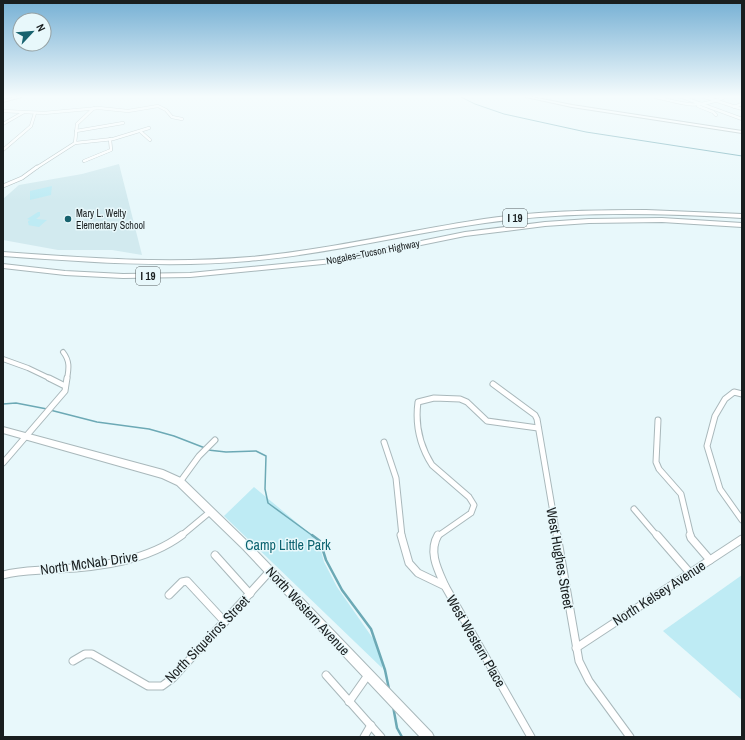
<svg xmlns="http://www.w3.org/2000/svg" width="745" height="740" font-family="'Archivo Narrow',sans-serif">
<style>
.built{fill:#d2eaef}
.green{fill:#beebf4}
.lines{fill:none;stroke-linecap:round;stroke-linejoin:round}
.stream-far2{stroke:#6ca9b5;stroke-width:1}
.stream-far1{stroke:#6ca9b5;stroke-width:1.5}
.stream{stroke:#6ca9b5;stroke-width:2.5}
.street-far4-casing{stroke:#a9b8bb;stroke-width:3.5}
.street-far3-casing{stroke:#a9b8bb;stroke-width:4.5}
.street-far2-casing{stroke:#a9b8bb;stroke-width:6}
.street-far1-casing{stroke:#a9b8bb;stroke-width:7}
.street-casing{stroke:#a9b8bb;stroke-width:9}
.secondary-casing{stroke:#a9b8bb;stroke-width:2}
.highway-casing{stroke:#a9b8bb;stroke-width:2}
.street-far4{stroke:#fff;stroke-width:2.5}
.street-far3{stroke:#fff;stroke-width:3}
.street-far2{stroke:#fff;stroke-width:4}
.street-far1{stroke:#fff;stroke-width:5}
.street{stroke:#fff;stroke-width:7}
.secondary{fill:#fff;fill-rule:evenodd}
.highway{fill:#fff;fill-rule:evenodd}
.poi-dot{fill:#17626e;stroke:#e8f8fb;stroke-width:1.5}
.labels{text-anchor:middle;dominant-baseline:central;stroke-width:3;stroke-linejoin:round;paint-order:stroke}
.far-poi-label{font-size:10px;fill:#191e1f;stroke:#e8f8fb;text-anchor:start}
.far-street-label{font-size:10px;fill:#191e1f;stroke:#e8f8fb}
.shield{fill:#e8f8fb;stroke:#575f61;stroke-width:1}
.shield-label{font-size:11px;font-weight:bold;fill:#191e1f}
.near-park-label{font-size:14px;fill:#0b626f;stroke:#e8f8fb}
.near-street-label{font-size:14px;fill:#191e1f;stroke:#e8f8fb}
</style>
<rect width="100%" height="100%" fill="#e8f8fb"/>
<path class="built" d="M119,164l23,91 -30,-5h-54l-55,-10v-41l16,-14 63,-11z"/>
<g class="green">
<path d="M52,186l-1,9 -21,5v-9z"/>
<path d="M38,212h2v4l-4,3 11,1 -8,7 -11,-2 1,-1 -1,-1v-2l2,-1 -3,-1z"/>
<path d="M254,487l54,45 11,11 5,19 13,25 37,53 8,19v9l-158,-152z"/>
<path d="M742,575v125l-79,-69z"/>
</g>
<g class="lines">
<path class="stream-far2" d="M461,97l14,7 29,10 82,18 156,24"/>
<g class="stream-far1">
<path d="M3,404l13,-1 31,6"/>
<path d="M50,410l47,12 52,7 25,7 31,12"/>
<path d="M208,450l18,2 30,-1 10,5 -1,33 3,14 45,33"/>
</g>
<g class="stream">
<path d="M312,535l8,6 6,19 16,30 29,39 14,41 4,19"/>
<path d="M393,706l4,22 5,9"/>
</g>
<g class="street-far4-casing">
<g id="street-far4">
<path d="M656,97c28,7 39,12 67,1"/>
<path d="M682,97l60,22"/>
<path d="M705,97l37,12"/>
<path d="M698,106l15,6 3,3"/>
<path d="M734,107l8,-3"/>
<path d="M3,111l41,2 55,-5 29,3 30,-5 8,4 6,7 10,2"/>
<path d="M3,124l21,-12"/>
<path d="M76,131l47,-8"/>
<path d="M141,132l9,8"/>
<path d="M75,143l38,-4 36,-11"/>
<path d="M3,150l28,-24 4,-13"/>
<path d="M84,161l27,-11 -1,-11"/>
<path d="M36,168l39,-25 2,-19 17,-16"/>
</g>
</g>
<g class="street-far3-casing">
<path id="street-far3" d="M3,186l19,-8 15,-11"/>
</g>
<g class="street-far2-casing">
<g id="street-far2">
<path d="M63,352c7,9 6,16 4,27"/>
<path d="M3,359l25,9 23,11"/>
</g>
</g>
<g class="street-far1-casing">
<g id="street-far1">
<path d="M49,378l16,8"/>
<path d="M493,384l42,31 2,4 20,117"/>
<path d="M742,394l-8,-2 -9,7 -10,17 -8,30 13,43 22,31"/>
<path d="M658,420l-2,42 3,7 22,25 10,42"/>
<path d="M384,442l12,36 6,58"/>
<path d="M3,463l62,-72 2,-13"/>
<path d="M180,482l19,-26 16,-16"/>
<path d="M634,509l23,27"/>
<path d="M181,536l30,-25"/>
<path d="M438,536l33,-23 3,-8 -5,-8 -37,-32c-12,-19 -17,-41 -14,-63l16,-4 26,1 7,3 20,19 51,7"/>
</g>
</g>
<g class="street-casing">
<g id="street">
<path d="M401,535l8,28 9,10 27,13 86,151"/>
<path d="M438,535c-10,17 0,35 7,51"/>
<path d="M557,535l22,126 10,20 41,56"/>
<path d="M657,535l33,38"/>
<path d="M690,535l1,3 19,22"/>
<path d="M215,555l35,39"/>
<path d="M3,575c18,-5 36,-4 54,-6 43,-2 90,-8 125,-34"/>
<path d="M169,595l13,-13 5,-1 38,41"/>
<path d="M576,648l166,-109"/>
<path d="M73,661l12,-7h7l56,32h14l11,-8 97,-107"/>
<path d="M326,675l55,62"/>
<path d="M349,702l19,-27"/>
<path d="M364,737l7,-12"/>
</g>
</g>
<g class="secondary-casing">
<g id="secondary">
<path d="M15,97h6l-18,5v-2z"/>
<path d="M526,97h6l40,8 170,26v2l-170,-26z"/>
<path d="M3,427l160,43 20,9 66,64 183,190 2,4h-14l-177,-188 -66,-64 -15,-7 -159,-45z"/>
</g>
</g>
<g class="highway-casing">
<g id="highway">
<path d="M646,210l96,4v4c-86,-5 -172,-7 -257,5 -79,11 -156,31 -236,38 -82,7 -164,1 -246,-5v-4c82,6 164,12 247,5 78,-7 155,-26 234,-38 53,-8 108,-9 162,-9z"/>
<path d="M662,218l80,5v4l-80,-5 -73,1 -44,3 -80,10 -132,27 -143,14 -67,1 -58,-3 -62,-7v-4l62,7 58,3 67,-1 143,-14 132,-27 80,-10 44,-3z"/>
</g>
</g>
<use href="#street-far4" class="street-far4"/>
<use href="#street-far3" class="street-far3"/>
<use href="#street-far2" class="street-far2"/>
<use href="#street-far1" class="street-far1"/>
<use href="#street" class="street"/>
<use href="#secondary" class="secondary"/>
<use href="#highway" class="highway"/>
</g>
<linearGradient id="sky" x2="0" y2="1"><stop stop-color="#76b0d4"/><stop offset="0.48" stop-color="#f5fcfd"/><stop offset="1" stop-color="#f5fcfd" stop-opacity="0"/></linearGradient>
<rect width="745" height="201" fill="url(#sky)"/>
<circle class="poi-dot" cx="68" cy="219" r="4"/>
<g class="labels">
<g class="far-poi-label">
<text x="76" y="213">Mary L. Welty<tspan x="76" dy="12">Elementary School</tspan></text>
</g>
<g class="far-street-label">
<text transform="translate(373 252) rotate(-11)">Nogales–Tucson Highway</text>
</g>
<g class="shield">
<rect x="503" y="209" width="24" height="18" rx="3"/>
<rect x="136" y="267" width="24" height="18" rx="3"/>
</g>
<g class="shield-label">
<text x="515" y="218">I 19</text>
<text x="148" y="276">I 19</text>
</g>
<g class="near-park-label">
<text x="288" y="545">Camp Little Park</text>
</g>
<g class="near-street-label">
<text transform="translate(560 558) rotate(80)">West Hughes Street</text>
<text transform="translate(89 563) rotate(-8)">North McNab Drive</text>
<text transform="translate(659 593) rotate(-33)">North Kelsey Avenue</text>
<text transform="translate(308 611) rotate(47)">North Western Avenue</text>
<text transform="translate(207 639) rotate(-46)">North Siqueiros Street</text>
<text transform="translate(476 641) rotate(60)">West Western Place</text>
</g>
</g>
<rect width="745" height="740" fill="none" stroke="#191e1f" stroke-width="8"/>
<g transform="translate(32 32) rotate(64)"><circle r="19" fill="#e8f8fb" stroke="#95a1a3"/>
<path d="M0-3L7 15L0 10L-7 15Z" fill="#17626e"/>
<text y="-6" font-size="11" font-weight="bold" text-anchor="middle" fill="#191e1f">N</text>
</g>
</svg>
